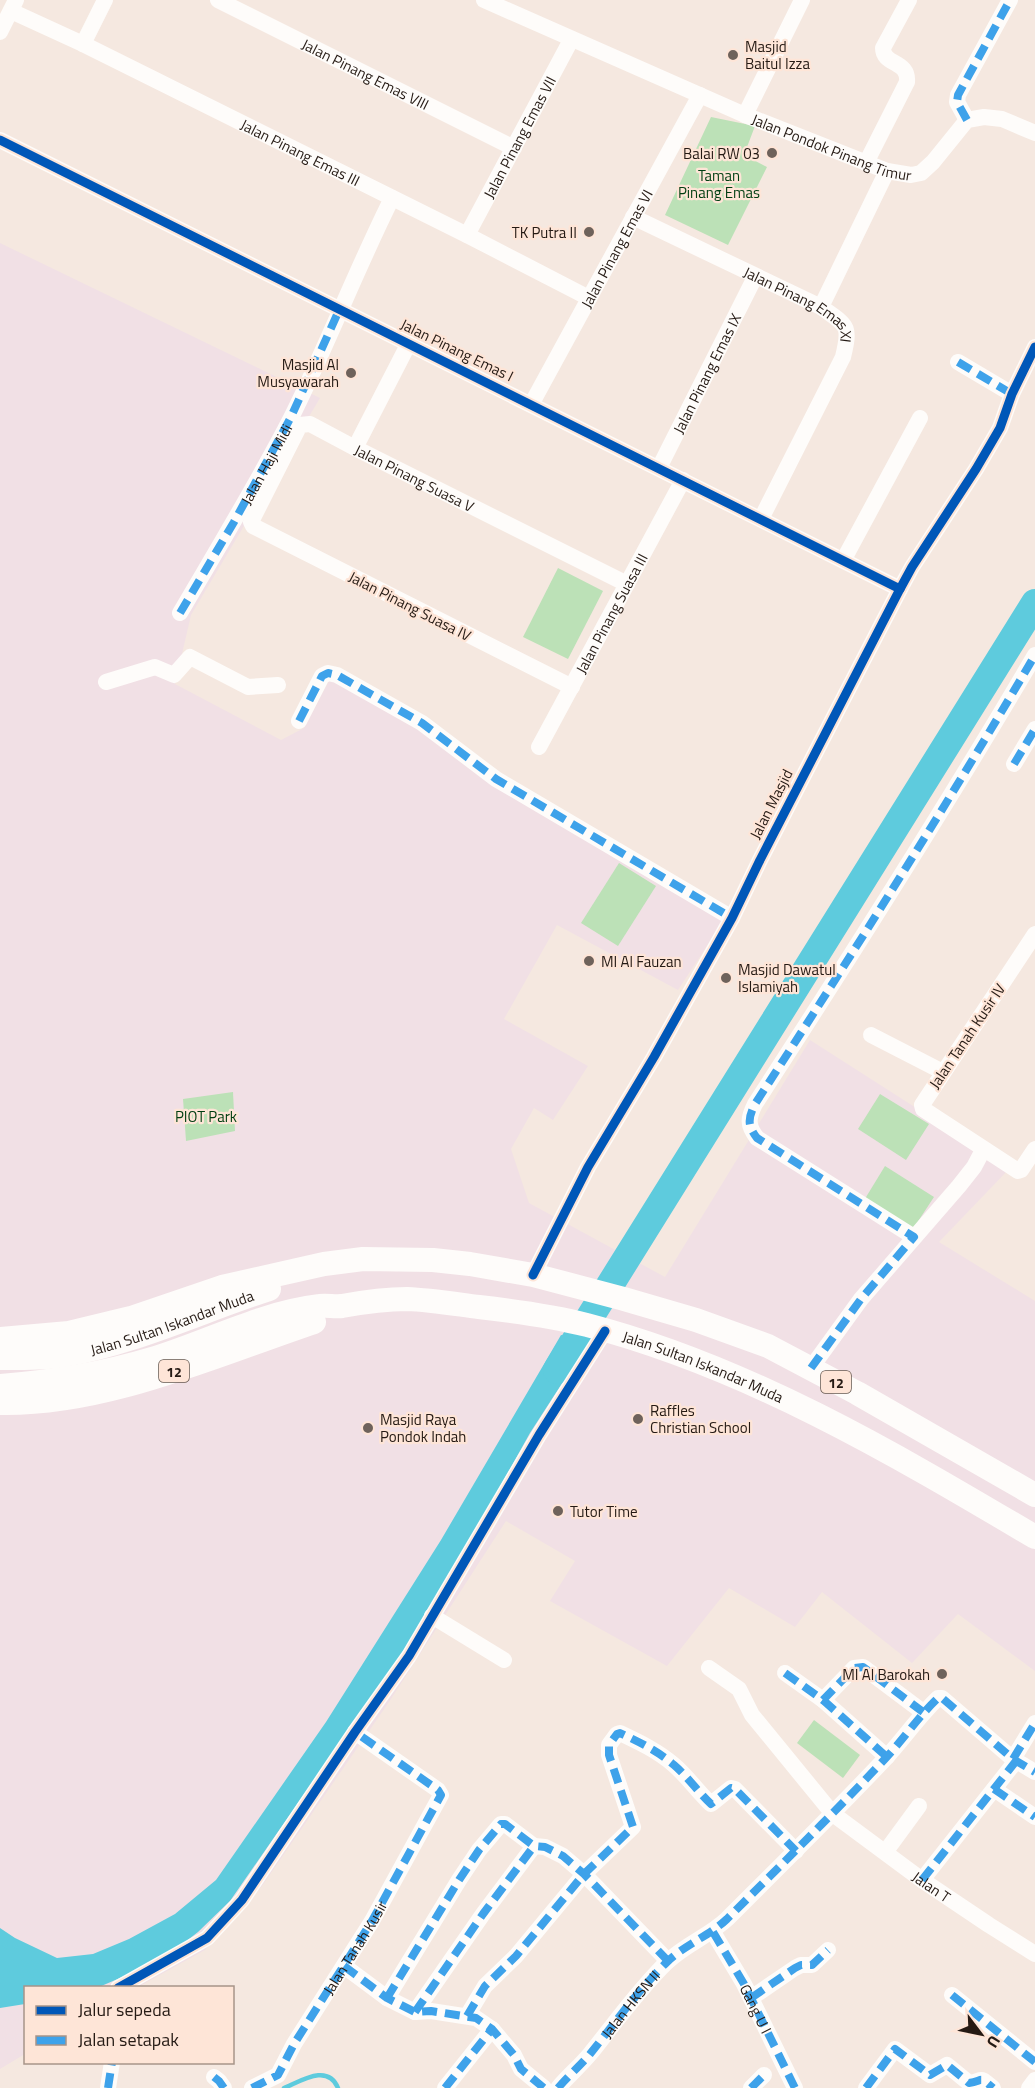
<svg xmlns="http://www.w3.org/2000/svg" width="1035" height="2088" font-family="'Titillium Web',sans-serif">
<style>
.commercial{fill:#f1e0e5}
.green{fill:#bce1b7}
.water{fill:#5ecbdd}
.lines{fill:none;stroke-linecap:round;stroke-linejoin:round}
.stream{stroke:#5ecbdd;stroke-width:4.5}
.river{stroke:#5ecbdd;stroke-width:28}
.minor{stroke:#fefcfa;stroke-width:16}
.highway{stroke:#fefcfa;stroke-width:24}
.quiet{stroke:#3ea2ea;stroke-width:8;stroke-dasharray:15 8;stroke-linecap:butt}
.cycleway-casing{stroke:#fee5d7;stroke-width:13}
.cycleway{stroke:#0057b8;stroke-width:9}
.poi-dot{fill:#6e625b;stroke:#fee5d7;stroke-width:2}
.labels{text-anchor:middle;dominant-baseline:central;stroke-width:4.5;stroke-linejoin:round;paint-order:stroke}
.shield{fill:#fee5d7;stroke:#66574e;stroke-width:1.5}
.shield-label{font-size:14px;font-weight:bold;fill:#251a14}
.poi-label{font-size:15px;fill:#251a14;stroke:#fee5d7;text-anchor:start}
.street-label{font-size:15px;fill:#251a14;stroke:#fee5d7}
.park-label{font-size:15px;fill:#013e11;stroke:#fee5d7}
</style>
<rect width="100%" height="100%" fill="#f5e8e0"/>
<path class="commercial" d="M0,243l320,155 -129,217 -16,69 106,56 23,-12 28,-53 396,239 -50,76 -121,-65 -53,94 84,47 -35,54 -19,-12 -23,41 18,54 136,74 145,-237 200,128 -71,74 96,59v370l-77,-57 -46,49 -90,-71 -27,35 -66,-39 -62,78 -117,-65 25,-40 -69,-40 -117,181 -127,184 -57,64 -67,37 -112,1 -1,66 -25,15z"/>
<g class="green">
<path d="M711,117l44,9 -11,29 23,12 -39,78 -63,-30z"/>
<path d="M558,568l45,23 -35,68 -45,-22z"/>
<path d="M619,863l37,23 -38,60 -37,-23z"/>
<path d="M233,1092l2,39 -49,10 -3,-42z"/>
<path d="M880,1094l49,30 -23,36 -48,-31z"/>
<path d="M885,1166l49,31 -23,35 -48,-30z"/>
<path d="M814,1720l46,35 -17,23 -46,-35z"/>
</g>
<path class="water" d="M561,1335l29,5 -60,93 -101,181 -199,287 -32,31 -36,28 -63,27 -73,1 -1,16 -25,4v-80l15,10 42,20 36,-4 36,-15 46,-25 41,-34 110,-158 115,-182z"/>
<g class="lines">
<path class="stream" d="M284,2088c17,-7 44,-25 54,0"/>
<path class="river" d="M557,1370l478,-767"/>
<g class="minor">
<path id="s1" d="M218,0l296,148"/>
<path id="s2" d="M484,0l261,115 142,56 24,4 10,-2 12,-11 34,-42 17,-3 18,2 33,14"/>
<path id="s3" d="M11,11l72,33 384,191 122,63"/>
<path d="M0,32l16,-32"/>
<path d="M83,44l22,-44"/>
<path d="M745,115l57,-115"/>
<path d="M967,120l-10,-18 1,-7 52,-95"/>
<path d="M0,140l900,449"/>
<path d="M866,163l41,-81c2,-22 -24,-16 -24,-34l26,-48"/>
<path id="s4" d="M633,217l188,90c26,19 30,17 22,50l-82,162"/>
<path id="s5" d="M467,235l104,-195"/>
<path d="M821,307l66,-136"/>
<path d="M958,362l54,32"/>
<path id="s6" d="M532,403l168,-308"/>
<path d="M355,448l54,-105"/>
<path id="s7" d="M659,468l96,-191"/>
<path d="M844,559l76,-141"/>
<path id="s8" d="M180,613c38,-65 77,-129 111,-195 36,-72 65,-148 101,-220"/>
<path d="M106,682l49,-15 19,8 16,-18 58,30 30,-2"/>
<path id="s9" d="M572,687l-319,-161 -2,-4 49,-97 10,-1 45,24 272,136"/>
<path d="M299,721l23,-45 6,-3 9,2 85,48 74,56 236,139"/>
<path id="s10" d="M539,747l144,-267"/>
<path d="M1014,764l21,-35"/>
<path d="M1035,934l-113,171 1,4 95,62 3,-1 14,-21"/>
<path d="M871,1035l72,37"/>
<path d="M914,1237l-157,-99c-10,-13 -9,-20 -2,-34 96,-148 191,-297 280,-449"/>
<path d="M533,1275l55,-108 66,-110 78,-139 28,-58 140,-271 12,-22 64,-98 24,-41 12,-34 23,-47"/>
<path d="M811,1368l50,-69 98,-113 15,-19 9,-17"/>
<path d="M432,1616l72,44"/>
<path id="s11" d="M709,1668l30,21 13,26 81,99 89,66 67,45 46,29"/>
<path d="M785,1673l38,27 31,-32 9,-1 60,45"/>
<path d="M823,1700l64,57"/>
<path d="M1013,1759l22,-36"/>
<path d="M994,1789l41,28"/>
<path d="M886,1851l33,-45"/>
<path d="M922,1880l94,-119"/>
<path d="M713,1932l31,52 51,104"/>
<path d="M344,1966l43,32 28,14 16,-1 45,7 16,11 22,26 7,14 23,19"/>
<path d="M118,1988l89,-50 35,-38 113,-168 54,-76 130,-221 66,-104"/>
<path d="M952,1995l83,67"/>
<path d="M387,1998l72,-118 20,-30 22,-26h4l29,22 11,1 18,9 21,18 84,87"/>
<path d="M751,1998l44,-30 6,-3h11l16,-15"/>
<path d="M415,2012l68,-98 51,-68"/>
<path d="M467,2016l18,-30 31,-30 68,-82 49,-47 -24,-72v-10l8,-11 3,-1c19,9 38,18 54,32 14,12 24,27 37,39l20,-16 4,1 61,62"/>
<path d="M214,2077l5,4 5,7"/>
<path d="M108,2088l4,-26"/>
<path d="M252,2088l26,-13 16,-31 78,-123 69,-126 -3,-5 -83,-58"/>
<path d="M445,2088l47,-59"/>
<path id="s12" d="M558,2088c10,-12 22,-22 32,-34 25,-31 49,-65 77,-92 19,-18 42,-26 60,-43 53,-53 105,-104 156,-158 20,-21 35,-44 55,-63h4l71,61 22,13"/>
<path d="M751,2088l13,-13"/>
<path d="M866,2088l29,-39 35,26 17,-10 22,18c15,-2 9,-8 24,5"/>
<path d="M1029,2088l6,-8"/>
</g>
<g class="highway">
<path d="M0,1339l69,-6 62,-15 91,-31 102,-23 39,-5 70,1 37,4 63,11 91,24 72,21 72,26 89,47 178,102"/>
<path id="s13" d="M0,1358c21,0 44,1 64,-3 71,-12 137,-44 205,-66"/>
<path id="s14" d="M0,1386c52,-4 102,-12 152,-27 56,-17 109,-46 168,-53 7,-1 15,1 22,0 22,-4 43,-7 65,-7 24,1 48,5 72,8 36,4 73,9 108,18 161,42 306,128 448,212"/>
<path d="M0,1403c106,2 215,-48 314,-81"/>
</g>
<g class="quiet">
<path d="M967,120l-10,-18 1,-7 52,-95"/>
<path d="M958,362l54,32"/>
<path d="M180,613l54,-91 57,-105 49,-109"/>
<path d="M299,721l23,-45 6,-3 9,2 85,48 74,56 236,139"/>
<path d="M1014,764l21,-35"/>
<path d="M811,1368l50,-69 53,-62 -157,-99c-10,-13 -9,-20 -2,-34 96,-148 191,-297 280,-449"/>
<path d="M785,1673l38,27 31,-32 9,-1 60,45"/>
<path d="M823,1700l64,57"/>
<path d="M1013,1759l22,-36"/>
<path d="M994,1789l41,28"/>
<path d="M922,1880l94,-119"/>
<path id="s15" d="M713,1932l31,52 51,104"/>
<path d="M344,1966l43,32 28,14 16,-1 45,7 16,11 22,26 7,14 23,19"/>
<path d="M952,1995l83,67"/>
<path d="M387,1998l72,-118 20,-30 22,-26h4l29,22 11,1 18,9 21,18 84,87"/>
<path d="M751,1998l44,-30 6,-3h11l16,-15"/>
<path d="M415,2012l68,-98 51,-68"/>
<path d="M467,2016l18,-30 31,-30 68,-82 49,-47 -24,-72v-10l8,-11 3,-1c19,9 38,18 54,32 14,12 24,27 37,39l20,-16 4,1 61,62"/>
<path d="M214,2077l5,4 5,7"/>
<path d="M108,2088l4,-26"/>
<path id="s16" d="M252,2088l26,-13 16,-31 78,-123 69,-126 -3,-5 -83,-58"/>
<path d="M445,2088l47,-59"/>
<path d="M558,2088c10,-12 22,-22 32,-34 25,-31 49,-65 77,-92 19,-18 42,-26 60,-43 53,-53 105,-104 156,-158 20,-21 35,-44 55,-63h4l71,61 22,13"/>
<path d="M751,2088l13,-13"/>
<path d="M866,2088l29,-39 35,26 17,-10 22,18c15,-2 9,-8 24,5"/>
</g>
<g class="cycleway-casing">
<g id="cycleway">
<path d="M0,140l900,449"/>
<path d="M533,1275l55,-108 66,-110 78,-139 28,-58 140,-271 12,-22 64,-98 24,-41 12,-34 23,-47"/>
<path d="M118,1988l89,-50 35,-38 113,-168 54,-76 130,-221 66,-104"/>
</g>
</g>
<use href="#cycleway" class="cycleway"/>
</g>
<g class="poi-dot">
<circle cx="733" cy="55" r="6"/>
<circle cx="772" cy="153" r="6"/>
<circle cx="589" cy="232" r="6"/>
<circle cx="351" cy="373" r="6"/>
<circle cx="589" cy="961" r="6"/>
<circle cx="726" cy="978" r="6"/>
<circle cx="638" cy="1419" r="6"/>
<circle cx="368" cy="1428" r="6"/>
<circle cx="558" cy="1511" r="6"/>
<circle cx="942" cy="1674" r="6"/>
</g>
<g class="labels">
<g class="shield">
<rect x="159" y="1360" width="30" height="22" rx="4.5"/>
<rect x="821" y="1371" width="30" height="22" rx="4.5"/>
</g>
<g class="shield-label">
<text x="174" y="1371">12</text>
<text x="836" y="1382">12</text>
</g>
<g class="poi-label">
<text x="745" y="46">Masjid<tspan x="745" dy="17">Baitul Izza</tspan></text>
<text x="760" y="153" text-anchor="end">Balai RW 03</text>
<text x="577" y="232" text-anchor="end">TK Putra II</text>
<text x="339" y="364" text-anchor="end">Masjid Al<tspan x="339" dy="17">Musyawarah</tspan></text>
<text x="601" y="961">MI Al Fauzan</text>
<text x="738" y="969">Masjid Dawatul<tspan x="738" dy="17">Islamiyah</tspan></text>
<text x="650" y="1410">Raffles<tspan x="650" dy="17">Christian School</tspan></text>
<text x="380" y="1419">Masjid Raya<tspan x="380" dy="17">Pondok Indah</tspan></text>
<text x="570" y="1511">Tutor Time</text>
<text x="930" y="1674" text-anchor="end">MI Al Barokah</text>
</g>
<g class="street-label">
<text stroke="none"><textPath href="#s1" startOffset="165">Jalan Pinang Emas VIII</textPath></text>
<text stroke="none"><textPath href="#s5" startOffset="111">Jalan Pinang Emas VII</textPath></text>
<text stroke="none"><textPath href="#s2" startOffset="378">Jalan Pondok Pinang Timur</textPath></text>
<text stroke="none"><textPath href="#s3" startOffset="322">Jalan Pinang Emas III</textPath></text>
<text stroke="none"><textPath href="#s6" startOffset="176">Jalan Pinang Emas VI</textPath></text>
<text stroke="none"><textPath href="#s4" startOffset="190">Jalan Pinang Emas XI</textPath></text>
<text transform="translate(457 350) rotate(26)">Jalan Pinang Emas I</text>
<text stroke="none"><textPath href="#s7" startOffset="106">Jalan Pinang Emas IX</textPath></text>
<text stroke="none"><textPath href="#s8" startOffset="172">Jalan Haji Midi</textPath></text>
<text stroke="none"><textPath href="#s9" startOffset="598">Jalan Pinang Suasa V</textPath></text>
<text transform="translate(410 606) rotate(27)">Jalan Pinang Suasa IV</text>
<text stroke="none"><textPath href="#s10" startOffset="152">Jalan Pinang Suasa III</textPath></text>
<text transform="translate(771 804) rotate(-63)">Jalan Masjid</text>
<text transform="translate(967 1036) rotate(-56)">Jalan Tanah Kusir IV</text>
<text stroke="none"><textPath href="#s13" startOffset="177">Jalan Sultan Iskandar Muda</textPath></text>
<text stroke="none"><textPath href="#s14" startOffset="724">Jalan Sultan Iskandar Muda</textPath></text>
<text stroke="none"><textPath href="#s11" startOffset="316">Jalan T</textPath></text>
<text stroke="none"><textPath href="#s16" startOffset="178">Jalan Tanah Kusir</textPath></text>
<text stroke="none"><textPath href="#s12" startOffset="111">Jalan HKSN II</textPath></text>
<text stroke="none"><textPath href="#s15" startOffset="88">Gang U I</textPath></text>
</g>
<g class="park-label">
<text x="719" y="175">Taman<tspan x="719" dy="17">Pinang Emas</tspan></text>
<text x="206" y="1116">PIOT Park</text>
</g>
</g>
<rect x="24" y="1986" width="210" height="78" fill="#fee5d7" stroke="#a79489" stroke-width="1.5"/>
<rect x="36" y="2006" width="30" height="9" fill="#0057b8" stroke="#a79489" stroke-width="1.5"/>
<text x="78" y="2016" font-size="18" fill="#251a14">Jalur sepeda</text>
<rect x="36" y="2036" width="30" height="9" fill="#3ea2ea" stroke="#a79489" stroke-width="1.5"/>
<text x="78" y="2046" font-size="18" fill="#251a14">Jalan setapak</text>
<g transform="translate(981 2034) rotate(122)" stroke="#fee5d7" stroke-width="4.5" paint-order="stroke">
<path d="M0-4.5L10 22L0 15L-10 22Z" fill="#251a14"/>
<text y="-9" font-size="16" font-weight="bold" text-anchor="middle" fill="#251a14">U</text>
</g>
</svg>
